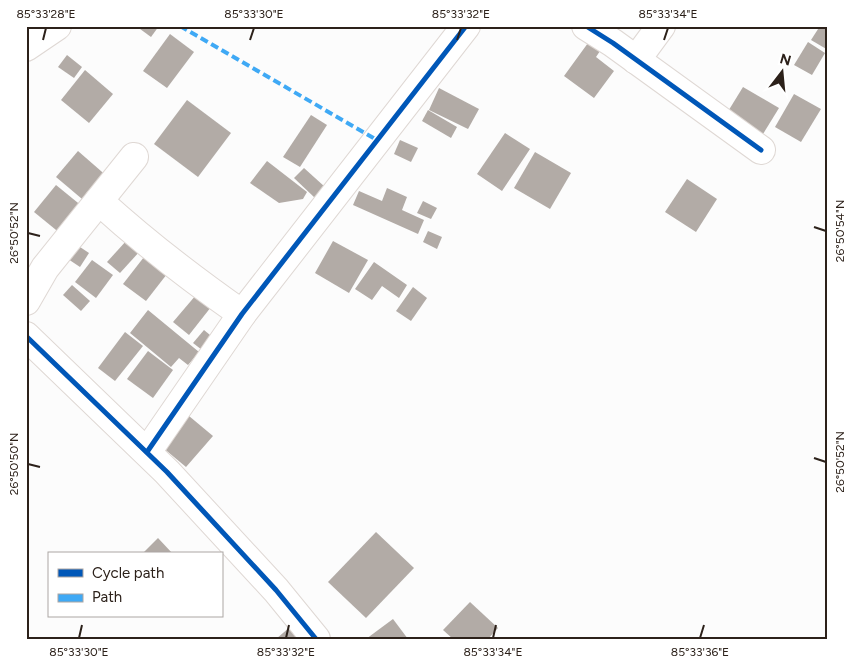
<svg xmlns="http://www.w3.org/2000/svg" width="854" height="665" font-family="Figtree,sans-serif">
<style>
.building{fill:#b2aba6}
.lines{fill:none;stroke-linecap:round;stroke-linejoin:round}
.minor-casing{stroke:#dfd8d4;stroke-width:30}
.minor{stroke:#fff;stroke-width:28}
.quiet{stroke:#3fa9f5;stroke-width:4;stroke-dasharray:8 4;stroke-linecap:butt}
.cycleway-casing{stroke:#fff;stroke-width:8}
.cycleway{stroke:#0057b8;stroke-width:5}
.ticks{fill:none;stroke:#2c211a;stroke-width:2}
.neatline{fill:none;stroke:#2c211a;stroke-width:2}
.ticks-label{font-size:12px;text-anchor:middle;fill:#2c211a}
</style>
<rect width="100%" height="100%" fill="#fcfcfc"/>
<g class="building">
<path d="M136,26h23l-8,11z"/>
<path d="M820,26h8v24l-17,-10z"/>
<path d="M170,34l24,18 -27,36 -24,-17z"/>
<path d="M808,42l17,11 -13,22 -18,-10z"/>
<path d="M588,43l12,8 -4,6 18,14 -20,27 -30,-22z"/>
<path d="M67,55l15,12 -8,11 -16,-11z"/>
<path d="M85,70l28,24 -24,29 -28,-23z"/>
<path d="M743,87l36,21 -16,26 -36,-21z"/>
<path d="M439,88l40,21 -11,20 -39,-19z"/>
<path d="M794,94l27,15 -20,33 -26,-15z"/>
<path d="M187,100l44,33 -33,44 -44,-33z"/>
<path d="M428,110l29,17 -6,11 -29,-17z"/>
<path d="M311,115l16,10 -27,42 -17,-10z"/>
<path d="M505,133l25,16 -28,42 -25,-17z"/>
<path d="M400,140l18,8 -7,14 -17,-8z"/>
<path d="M78,151l31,27 -21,26 -32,-27z"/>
<path d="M535,152l36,21 -21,36 -36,-21z"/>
<path d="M267,161l40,31 -4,7 -24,4 -29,-20z"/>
<path d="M304,168l21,19 -10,11 -21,-20z"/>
<path d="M687,179l30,20 -21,33 -31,-20z"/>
<path d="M56,185l27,22 -22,27 -27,-22z"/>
<path d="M387,188l20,9 -5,13 22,10 -6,14 -65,-29 6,-14 23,10z"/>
<path d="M423,201l14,7 -6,11 -14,-6z"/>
<path d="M428,231l14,6 -5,12 -14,-7z"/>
<path d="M127,240l13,11 -20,22 -13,-11z"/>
<path d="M333,241l35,19 -19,33 -34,-20z"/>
<path d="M77,245l12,8 -9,14 -12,-8z"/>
<path d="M144,257l23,17 -21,27 -23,-17z"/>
<path d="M92,260l21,15 -17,23 -21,-16z"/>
<path d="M374,262l33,23 -8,13 -17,-12 -10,14 -17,-11z"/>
<path d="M72,285l18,16 -9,10 -18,-16z"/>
<path d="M413,287l14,11 -16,23 -15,-10z"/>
<path d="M196,295l15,12 -22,28 -16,-13z"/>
<path d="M148,310l51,42 -11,13 -9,-7 -8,9 -41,-34z"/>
<path d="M204,330l12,10 -10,13 -13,-10z"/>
<path d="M125,332l18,14 -28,35 -17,-13z"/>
<path d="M148,351l25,19 -20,28 -26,-19z"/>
<path d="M189,416l24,20 -27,31 -24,-20z"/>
<path d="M376,532l38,36 -48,50 -38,-36z"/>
<path d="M158,538l15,16h-31z"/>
<path d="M470,602l28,26 -10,11h-35l-10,-9z"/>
<path d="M393,619l15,20h-42z"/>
<path d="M290,627l10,12h-24z"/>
</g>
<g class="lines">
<g class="minor-casing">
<g id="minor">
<path d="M586,26l27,17 148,107"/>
<path d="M26,47l31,-21"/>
<path d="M636,60l25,-34"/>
<path d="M99,201c45,41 93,78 143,113"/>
<path d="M26,301l19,-33 89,-111"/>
<path d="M26,336l141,136 109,118 40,49"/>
<path d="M147,452l95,-138 224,-288"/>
</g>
</g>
<use href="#minor" class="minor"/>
<path class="quiet" d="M180,26l197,114"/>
<g class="cycleway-casing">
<g id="cycleway">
<path d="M586,26l27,17 148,107"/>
<path d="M26,336l141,136 109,118 40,49"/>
<path d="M147,452l95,-138 224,-288"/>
</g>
</g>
<use href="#cycleway" class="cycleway"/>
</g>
<path class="ticks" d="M43,40l3,-12M250,40l4,-12M457,40l4,-12M664,40l4,-12M814,227l12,4M28,233l12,3M814,458l12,4M28,464l12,3M79,638l3,-13M286,638l3,-13M493,638l3,-13M700,638l4,-13"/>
<rect width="854" height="665" fill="none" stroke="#ffffff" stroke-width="55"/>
<rect x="48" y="552" width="175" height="65" fill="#ffffff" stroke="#aba6a3"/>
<rect x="58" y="569" width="25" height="8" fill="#0057b8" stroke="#aba6a3"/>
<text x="92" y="578" font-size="15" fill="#2c211a">Cycle path</text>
<rect x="58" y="594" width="25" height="8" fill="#3fa9f5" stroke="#aba6a3"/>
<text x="92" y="602" font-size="15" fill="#2c211a">Path</text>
<g transform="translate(782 72) rotate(16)" stroke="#ffffff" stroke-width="4" paint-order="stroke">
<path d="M0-4L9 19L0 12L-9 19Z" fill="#2c211a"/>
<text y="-8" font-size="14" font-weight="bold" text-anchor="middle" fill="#2c211a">N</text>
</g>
<rect x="28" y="28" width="798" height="610" class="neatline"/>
<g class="ticks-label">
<text x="46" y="18">85°33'28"E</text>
<text x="254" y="18">85°33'30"E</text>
<text x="461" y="18">85°33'32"E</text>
<text x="668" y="18">85°33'34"E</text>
<text transform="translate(840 231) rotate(-90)" y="4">26°50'54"N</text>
<text transform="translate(14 233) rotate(-90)" y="4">26°50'52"N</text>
<text transform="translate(840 462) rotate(-90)" y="4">26°50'52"N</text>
<text transform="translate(14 464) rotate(-90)" y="4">26°50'50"N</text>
<text x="79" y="656">85°33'30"E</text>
<text x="286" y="656">85°33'32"E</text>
<text x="493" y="656">85°33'34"E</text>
<text x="700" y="656">85°33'36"E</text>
</g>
</svg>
